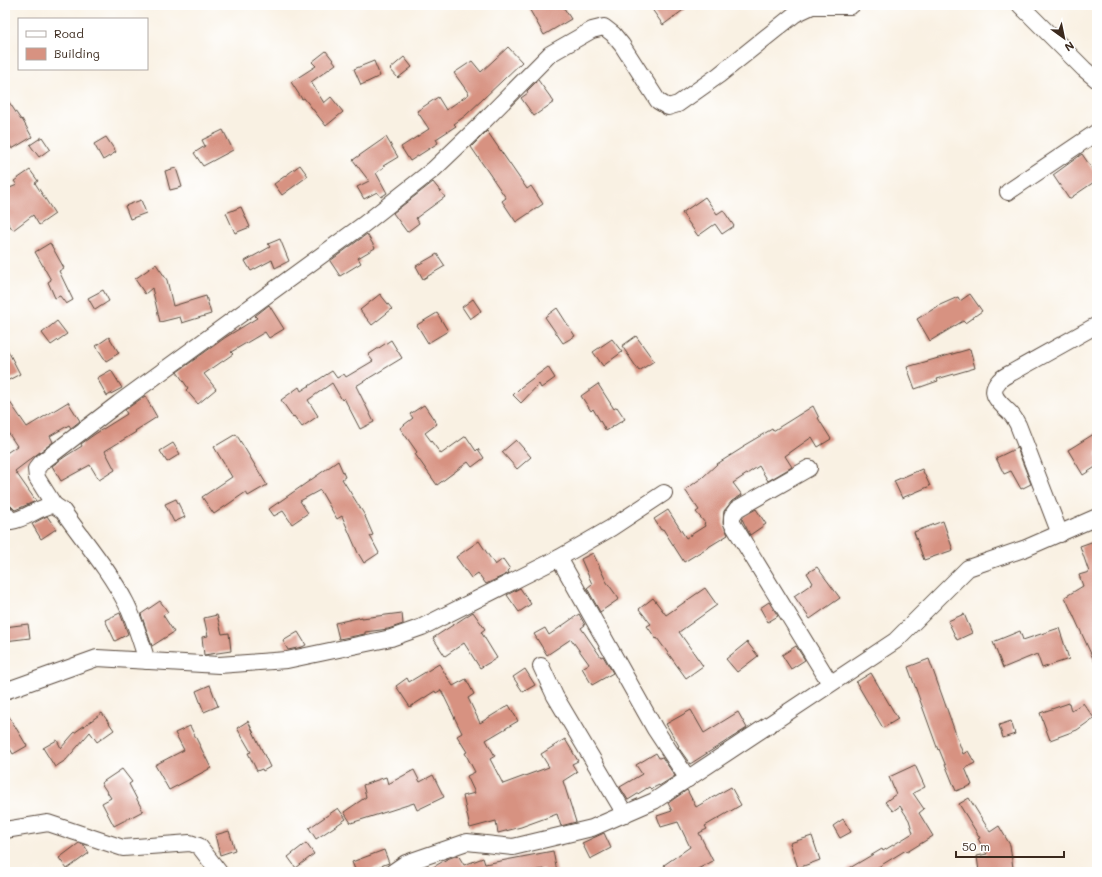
<svg xmlns="http://www.w3.org/2000/svg" width="1102" height="877" font-family="Mali,sans-serif">
<style>
.building{fill:#d79281}
.lines{fill:none;stroke-linecap:round;stroke-linejoin:round}
.minor-casing{stroke:#58483c;stroke-width:18}
.minor{stroke:#fff;stroke-width:16}
</style>
<rect width="100%" height="100%" fill="#fff"/>
<filter id="ink" filterUnits="userSpaceOnUse"><feTurbulence type="fractalNoise" baseFrequency=".025" numOctaves="2"/><feDisplacementMap in="SourceGraphic" scale="8" xChannelSelector="R" yChannelSelector="G"/><feConvolveMatrix kernelMatrix="1 2 1 2 8 2 1 2 1" color-interpolation-filters="sRGB"/></filter>
<filter id="wash" filterUnits="userSpaceOnUse"><feTurbulence type="fractalNoise" baseFrequency=".012" numOctaves="4" result="noise"/><feDisplacementMap in="SourceGraphic" scale="16" xChannelSelector="R" yChannelSelector="G"/><feGaussianBlur stdDeviation="0.9" result="paint"/><feColorMatrix in="noise" values="0 0 0 0 0 0 0 0 0 0 0 0 0 0 0 0 0 1.4 0 .05"/><feComposite in="paint" operator="in"/></filter>
<g filter="url(#wash)">
<rect width="100%" height="100%" fill="#f9f1e3"/>
<g id="blocks">
<g class="building">
<path d="M527,5h35l9,14 -27,16z"/>
<path d="M649,5h41l-27,20z"/>
<path d="M508,47l14,15 -57,54 -11,8 2,2 -20,13 2,4 -28,18 -9,-14 28,-18 -12,-18 21,-14 8,13 23,-16 -15,-21 18,-12 9,11z"/>
<path d="M326,51l10,13 -25,18 13,21 7,-6 12,15 -17,14 -22,-28 -2,1 -11,-17 25,-16 -4,-4z"/>
<path d="M404,57l8,10 -14,11 -8,-9z"/>
<path d="M374,61l6,15 -19,9 -7,-16z"/>
<path d="M538,80l16,22 -20,14 -13,-18 7,-5 -1,-2z"/>
<path d="M5,96l16,24 1,-1 10,18 -20,12 -7,-13z"/>
<path d="M223,130l10,20 -30,16 -9,-13 11,-7 -3,-6z"/>
<path d="M487,131l40,58 4,-3 12,18 -27,18 -14,-21 4,-3 -35,-51z"/>
<path d="M42,137l8,12 -11,8 -9,-12z"/>
<path d="M106,137l10,15 -13,8 -9,-16z"/>
<path d="M386,137l12,20 -15,9 1,1 -8,6 11,20 -6,4 -4,-5 -13,7 -7,-12 12,-6 -16,-21z"/>
<path d="M1082,154l15,22v4l-28,19 -16,-24z"/>
<path d="M300,165l8,11 -26,19 -8,-11z"/>
<path d="M176,168l6,19 -12,3 -5,-19z"/>
<path d="M30,170l8,11 -3,2 20,31 -16,11 -6,-10 -20,15 -8,-11v-29l12,-5 -3,-4z"/>
<path d="M433,182l12,15 -29,21 3,5 -12,9 -14,-19z"/>
<path d="M705,197l12,17 6,-4 11,16 -12,8 -7,-10 -17,12 -16,-23z"/>
<path d="M141,200l5,13 -16,6 -5,-13z"/>
<path d="M241,207l9,20 -15,6 -9,-20z"/>
<path d="M367,234l8,14 -17,10 3,5 -21,13 -10,-15z"/>
<path d="M280,239l9,22 -14,7 -3,-8 -21,11 -6,-10 25,-14 -2,-3z"/>
<path d="M50,243l14,25 -5,3 14,29 -7,4 -6,-8 -5,2 -7,-16 3,-2 -16,-28z"/>
<path d="M437,254l8,12 -22,13 -7,-13z"/>
<path d="M156,264l11,16 6,26 33,-10 5,18 -29,9 -2,-6 -20,5 -8,-34 -7,6 -10,-15z"/>
<path d="M103,290l6,11 -14,9 -7,-12z"/>
<path d="M380,294l12,15 -20,16 -12,-15z"/>
<path d="M970,294l12,17 -17,12 -2,-2 -33,20 -13,-22 23,-14 18,-8 2,4z"/>
<path d="M473,299l8,12 -11,8 -8,-12z"/>
<path d="M269,305l15,24 -15,9 -4,-6 -34,20 2,2 -29,20 12,15 -18,15 -12,-14 2,-2 -11,-16 49,-35 31,-19 -2,-2z"/>
<path d="M557,308l18,28 -12,7 -18,-26z"/>
<path d="M437,313l11,18 -20,12 -11,-18z"/>
<path d="M57,321l10,13 -16,11 -9,-12z"/>
<path d="M636,336l18,25 -15,10 -17,-25z"/>
<path d="M109,337l10,16 -13,8 -10,-15z"/>
<path d="M612,339l10,13 -19,14 -10,-14z"/>
<path d="M391,340l11,18 -46,28 18,36 -14,7 -16,-31 -2,2 -10,-17 -24,17 10,16 -16,11 -8,-11 -1,1 -12,-17 18,-13 2,4 31,-20 5,7 7,-4 2,3 27,-16 -5,-6z"/>
<path d="M5,345l15,29 -15,8z"/>
<path d="M970,349l5,19 -38,11 1,2 -23,8 -8,-22z"/>
<path d="M548,367l7,11 -14,10 -2,-4 -18,19 -8,-8 8,-8z"/>
<path d="M111,370l11,18 -15,8 -10,-18z"/>
<path d="M598,384l16,25 3,-2 8,12 -19,12 -13,-22 -2,2 -10,-15z"/>
<path d="M5,395l22,32 41,-25 12,19 -9,7 -2,-3 -19,11 3,6 -38,29 21,30 -21,9 -6,-6h-4v-50l12,-8 -12,-18z"/>
<path d="M145,396l12,21 -22,14 1,1 -31,19 10,19 -16,10 -9,-15 -29,16 -9,-15 14,-10 16,-10 -1,-2 14,-10 32,-20 -2,-4z"/>
<path d="M424,405l13,19 -12,9 16,21 25,-18 10,15 2,-2 6,9 -12,9 -4,-5 -31,23 -22,-31 2,-2 -17,-24 13,-10 -3,-4z"/>
<path d="M813,406l6,12h-1l13,21 -13,8 -6,-10 -27,19 7,11 -24,14 -9,-15 -26,17 9,12 -10,6 -8,10 -1,12 5,12 -44,27 -21,-33 -2,1 -7,-11 14,-9 18,28 19,-12 -1,-2 1,-1 -9,-11 3,-2 -14,-20 18,-13 14,-13 27,-17 -1,-1 29,-17 1,2z"/>
<path d="M1097,432v34l-14,9 -15,-25z"/>
<path d="M236,434l31,51 -19,11 -2,-4 -32,22 -12,-17 30,-20 -18,-30z"/>
<path d="M516,440l15,17 -14,12 -15,-17z"/>
<path d="M173,443l7,11 -13,8 -7,-11z"/>
<path d="M1017,448l14,36 -10,5 -10,-18 -7,3 -8,-16z"/>
<path d="M338,461l7,16 -3,2 22,35 9,21 -3,1 9,17 -15,10 -6,-10 -16,-37 -5,3 -17,-29 -20,11 8,12 -16,11 -9,-13 -9,5 -5,-7z"/>
<path d="M922,469l8,17 -28,12 -8,-17z"/>
<path d="M176,499l9,18 -11,5 -9,-18z"/>
<path d="M756,509l10,15 -16,11 -8,-16 2,-3z"/>
<path d="M47,516l9,13 -15,10 -9,-15z"/>
<path d="M943,521l10,29 -29,10 -10,-28z"/>
<path d="M1097,540v127l-32,-70 18,-11 -4,-11 10,-3 -9,-26z"/>
<path d="M479,541l16,24 8,-6 7,10 -2,2 1,2 -23,11 -8,-11 -7,5 -15,-21z"/>
<path d="M593,553l13,28 13,18 -19,13 -13,-24 5,-4 -11,-25z"/>
<path d="M817,567l23,31 -30,21 -16,-23 19,-13 -6,-10z"/>
<path d="M520,588l11,16 -12,8 -12,-17z"/>
<path d="M705,588l12,17 -38,27 24,34 -17,12 -29,-40 -1,1 -9,-13 4,-2 -12,-15 14,-11 13,17z"/>
<path d="M160,601l8,11 -5,3 11,17 -22,14 -11,-32z"/>
<path d="M769,602l9,14 -10,6 -8,-14z"/>
<path d="M473,612l12,17 -4,3 16,26 -17,10 -16,-25 -19,13 -12,-18z"/>
<path d="M120,613l8,21 -13,7 -10,-21z"/>
<path d="M402,613l1,11 -15,5 -23,3v2l-26,5 -4,-16 27,-6v1z"/>
<path d="M579,614l6,11 -4,3 20,29 2,-1 10,17 -21,12 -10,-17 7,-4 -18,-25 -24,16 -13,-21 11,-6 4,7z"/>
<path d="M964,614l8,19 -15,7 -9,-19z"/>
<path d="M217,615l5,19 7,-1 2,18 -27,4 -2,-18 6,-1 -4,-18z"/>
<path d="M28,624l2,14 -25,3v-14z"/>
<path d="M1059,628l10,31 -27,9 -5,-14 -34,14 -10,-26 27,-11 3,9z"/>
<path d="M298,632l8,13 -4,2 -14,3 -5,-9z"/>
<path d="M747,642l11,14 -21,16 -11,-13z"/>
<path d="M796,646l9,14 -14,9 -9,-14z"/>
<path d="M929,659l34,95 5,-3 7,12 -10,5 7,17 -16,6 -17,-42 -1,1 -30,-83z"/>
<path d="M439,664l14,22 13,-7 8,15 -6,4 12,25 29,-18 9,16 -32,19 9,16 -5,3 13,25 46,-17 -8,-13 24,-15 13,22 -6,3 5,8 -14,9 13,41 -15,4 -4,-12 -36,13 -23,6 -2,-12 -26,7 -7,-32 12,-3 -8,-17 8,-4 -10,-19 2,-1 -10,-16 5,-3 -21,-43 -5,3 -1,-2 -25,16 -14,-21 11,-8 2,4z"/>
<path d="M525,669l10,16 -12,7 -10,-15z"/>
<path d="M871,673l27,46 -15,9 -27,-46z"/>
<path d="M210,685l8,21 -14,6 -8,-21z"/>
<path d="M1069,703l2,8 12,-8 11,15 -17,12 -27,10 -10,-27z"/>
<path d="M5,710l22,36 -14,8 -8,-14z"/>
<path d="M691,710l13,23 34,-21 9,16 -57,36 -12,-17 1,-1 -13,-22z"/>
<path d="M102,713l12,17 -17,12 -7,-10 -24,28 -11,7 -12,-19 14,-8 4,8 13,-15z"/>
<path d="M248,721l22,46 -7,4 -1,-2 -5,2 -9,-18 3,-1 -14,-24z"/>
<path d="M1011,721l4,13 -12,4 -4,-13z"/>
<path d="M190,726l21,42 -42,22 -14,-25 29,-15 -9,-17z"/>
<path d="M656,753l3,5 3,-1 13,19 -16,10v-1l-8,4 -2,-2 -21,13 -8,-13 22,-13 -6,-9z"/>
<path d="M915,765l10,22 -12,6 11,16 -5,4 14,23 -26,16 -1,-2 -31,19v-1l-8,4h-24l39,-23 1,2 30,-18 -4,-13 -9,-14 -7,5 -8,-9 11,-8 -7,-17z"/>
<path d="M122,769l10,13 -3,2 14,27 -29,15 -12,-23 9,-5 -10,-15z"/>
<path d="M414,770l6,12 13,-7 11,22 -27,13 -3,-7 -63,20 -7,-11 22,-15 -3,-12 23,-8 2,7z"/>
<path d="M731,787l10,18 -36,21 2,3 -8,4 14,28 -21,11h-24l-4,-7 26,-18 -12,-25 -17,5 -4,-11 15,-5 -4,-8 19,-13 9,17z"/>
<path d="M969,798l21,34 9,-6 11,19 3,23 -34,4 -2,-16 10,-2 -9,-15 2,-1 -21,-34z"/>
<path d="M338,808l8,11 -30,20 -7,-11z"/>
<path d="M843,819l8,13 -11,6 -7,-12z"/>
<path d="M229,831l6,19 -15,5 -5,-20z"/>
<path d="M604,833l7,15 -21,11 -8,-16z"/>
<path d="M812,836l8,24 -22,8 -8,-25z"/>
<path d="M79,843l5,2 5,8 -22,16 -8,-11z"/>
<path d="M306,843l8,11 -18,14 -8,-11z"/>
<path d="M384,850l5,13 -25,9h-8l-4,-10z"/>
<path d="M553,851l4,21h-12l-1,-3 -16,3h-103l22,-13 11,-4 6,10 19,-7 2,6z"/>
</g>
</g>
</g>
<g filter="url(#ink)">
<use href="#blocks" fill-opacity="0" stroke="#58483c" stroke-width="1"/>
<g class="lines">
<g class="minor-casing">
<g id="minor">
<path d="M1020,5l64,64 13,11"/>
<path d="M1008,192l89,-60"/>
<path d="M809,468l-72,41 -5,7v7l98,160"/>
<path d="M54,505l-17,-27 -1,-9 6,-7 77,-59 244,-178 71,-56 44,-42 72,-73 42,-24 12,-3 9,7 9,11 36,56 10,6 10,-3 41,-29 76,-61 17,-8h38l2,-1"/>
<path d="M5,513l6,8c16,-2 28,-15 43,-16l9,6c21,30 46,59 63,92 9,18 15,39 21,58"/>
<path d="M1060,534l-42,-109c-3,-6 -6,-11 -11,-15 -9,-9 -19,-17 -8,-29 3,-4 10,-7 14,-9l84,-47"/>
<path d="M559,558l96,171 33,50"/>
<path d="M541,666l14,30 70,118"/>
<path d="M5,691l92,-33 122,7 68,-5 104,-22 31,-11 137,-69 52,-30 53,-35"/>
<path d="M5,830l43,-7 75,25 67,-5 9,3 20,26"/>
<path d="M393,872l13,-9 61,-21 46,5 79,-19 62,-27 241,-160 73,-73 58,-20 71,-31"/>
</g>
</g>
<use href="#minor" class="minor"/>
</g>
</g>
<rect width="1102" height="877" fill="none" stroke="#fff" stroke-width="20"/>
<rect x="18" y="18" width="130" height="52" fill="#ffffff" stroke="#b1aaa5"/>
<rect x="26" y="31" width="20" height="6" fill="#ffffff" stroke="#b1aaa5"/>
<text x="54" y="38" font-size="12" fill="#3b2a1e">Road</text>
<rect x="26" y="48" width="20" height="12" fill="#d79281" stroke="#b1aaa5"/>
<text x="54" y="58" font-size="12" fill="#3b2a1e">Building</text>
<g transform="translate(1064 38) rotate(147)" stroke="#ffffff" stroke-width="3" paint-order="stroke">
<path d="M0-3L7 15L0 10L-7 15Z" fill="#3b2a1e"/>
<text y="-6" font-size="11" font-weight="bold" text-anchor="middle" fill="#3b2a1e">N</text>
</g>
<path d="M956 851v6h108v-6" fill="none" stroke="#3b2a1e" stroke-width="2"/>
<text x="962" y="851" font-size="12" fill="#3b2a1e" stroke="#ffffff" stroke-width="3" paint-order="stroke">50 m</text>
</svg>
